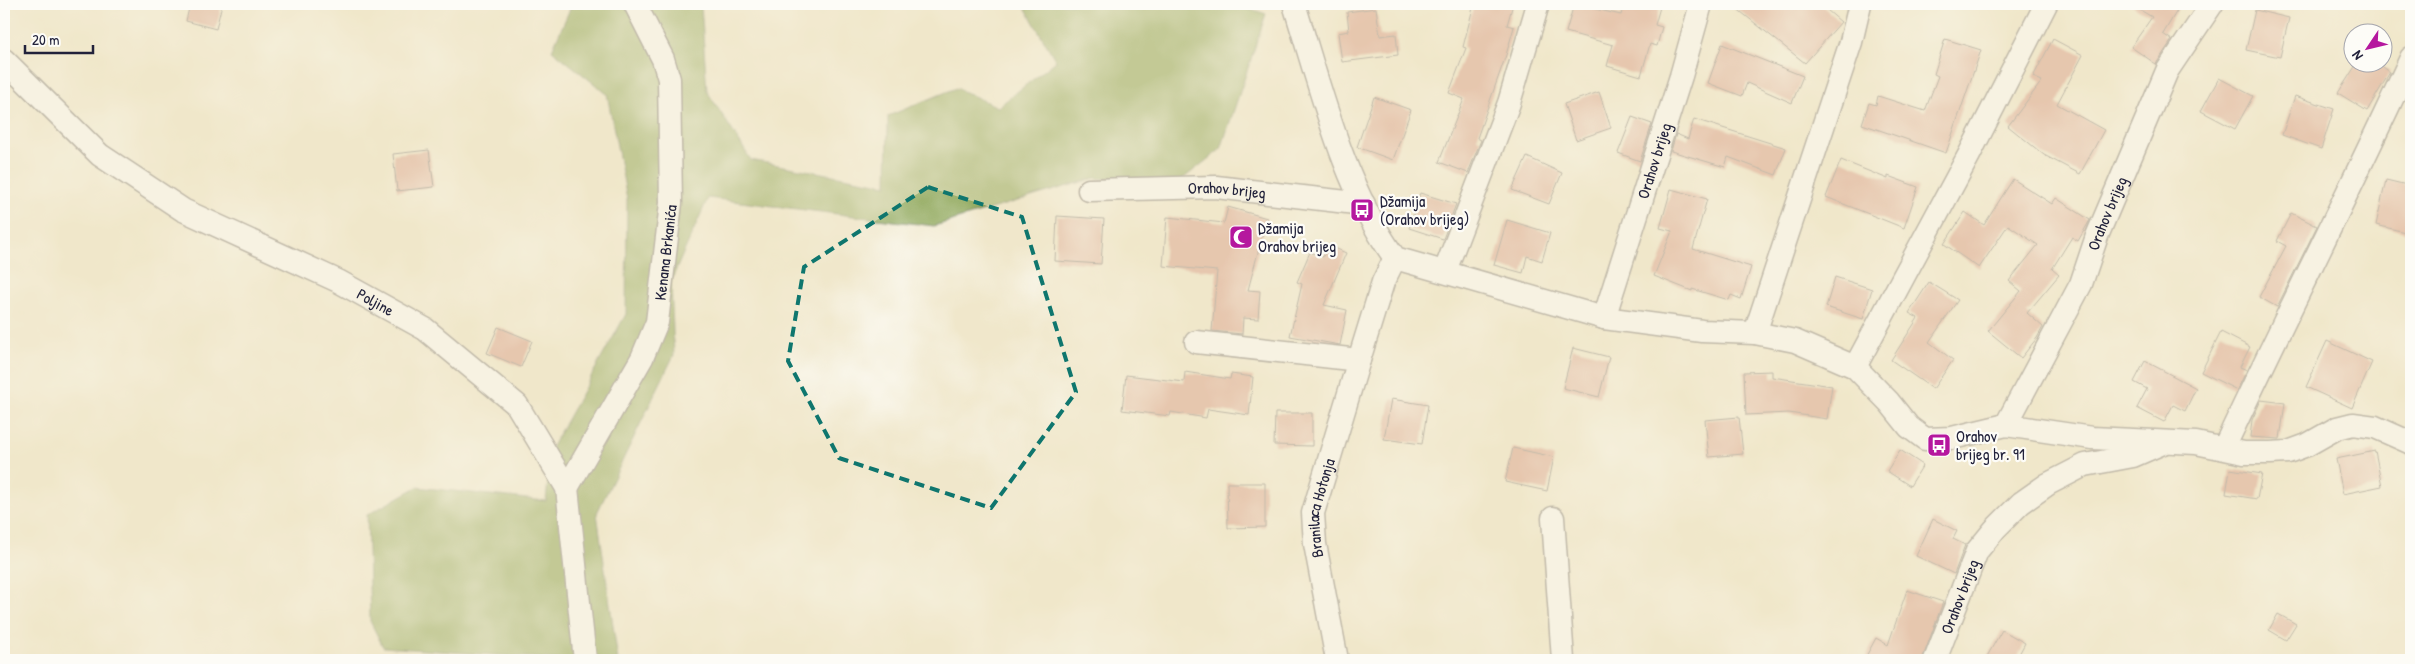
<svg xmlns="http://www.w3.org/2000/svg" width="2415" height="664" font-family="'Patrick Hand',sans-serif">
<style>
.forest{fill:#8ca556;stroke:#576448}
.building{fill:#da9f8c}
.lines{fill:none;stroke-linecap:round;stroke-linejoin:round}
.street-casing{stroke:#898483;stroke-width:25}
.street{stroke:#fff;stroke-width:22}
.marked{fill:none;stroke:#0f766e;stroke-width:4;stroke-dasharray:10 6;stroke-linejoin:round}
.labels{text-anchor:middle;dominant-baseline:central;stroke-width:4.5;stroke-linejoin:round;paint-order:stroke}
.street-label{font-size:16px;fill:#22223b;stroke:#fdfcf7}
.poi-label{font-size:16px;fill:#22223b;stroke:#fdfcf7;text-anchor:start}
</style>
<rect width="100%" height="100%" fill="#fdfcf7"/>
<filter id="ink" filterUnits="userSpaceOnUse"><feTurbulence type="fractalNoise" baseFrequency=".02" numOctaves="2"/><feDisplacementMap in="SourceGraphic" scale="10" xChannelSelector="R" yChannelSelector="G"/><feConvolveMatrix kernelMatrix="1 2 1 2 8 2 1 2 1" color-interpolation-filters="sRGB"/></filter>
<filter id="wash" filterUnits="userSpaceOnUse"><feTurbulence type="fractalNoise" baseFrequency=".0096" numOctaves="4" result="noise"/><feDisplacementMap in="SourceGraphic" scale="20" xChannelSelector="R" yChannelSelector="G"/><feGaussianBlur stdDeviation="1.12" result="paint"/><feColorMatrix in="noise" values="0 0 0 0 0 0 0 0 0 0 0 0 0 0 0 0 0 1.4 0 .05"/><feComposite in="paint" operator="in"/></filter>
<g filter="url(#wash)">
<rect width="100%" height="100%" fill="#f0e7cb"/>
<path class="forest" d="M572,4h129l6,87 44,69 136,25 1,-69 68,-28 42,19 58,-46 -33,-57h214l29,10 -45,135 -46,36 -80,-7 -161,48 -226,-28 -37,83 3,74 -77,158 21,147h-55l-180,-13 -13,-26 -3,-106 50,-28 129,14 5,-53 75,-134 1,-115 -20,-105 -55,-44z"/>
<g id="blocks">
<g class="building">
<path d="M190,4h32l-6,25 -30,-8z"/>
<path d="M1474,4h39l-6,21 7,2 -8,28 -29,83 4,2 -13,33 -29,-11 25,-63 -15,-6 17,-45 -3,-1z"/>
<path d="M1574,4l47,11 3,-11h25l11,3 -5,18 7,2 -5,19 -7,-2 -9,32 -34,-10 6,-21 -47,-13z"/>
<path d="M1731,4h89l21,18 -36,41z"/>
<path d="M2130,4h51l-18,30 9,6 -16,24 -25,-17 21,-30z"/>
<path d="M1376,8l4,28 16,-2 2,21 -56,7 -4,-29 11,-2 -2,-19z"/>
<path d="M2255,10l34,8 -9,39 -34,-7z"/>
<path d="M1945,39l36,11 -35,103 -84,-29 7,-21 7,2 2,-9 47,15 13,-35 -4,-2z"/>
<path d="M2053,39l30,16 -26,49 47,26 -24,44 -36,-19 -36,-29 34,-45 -9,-4z"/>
<path d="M1722,44l81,32 -11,27 -45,-20 -5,13 -34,-13z"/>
<path d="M2358,62h18l14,10 -23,39 -29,-18z"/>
<path d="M2219,78l34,18 -18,33 -34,-18z"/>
<path d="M1599,92l12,36 -35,12 -12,-36z"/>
<path d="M2295,96l39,13 -13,40 -39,-14z"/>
<path d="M1374,97l37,13 -18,50 -36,-13z"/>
<path d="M1632,117l20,7 -12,37 -22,-8z"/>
<path d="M1694,119l92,29 -10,27 -48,-18 -3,10 -54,-16 5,-17 12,5z"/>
<path d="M429,150l5,37 -37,4 -4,-37z"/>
<path d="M1527,157l35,16 -13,31 -37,-14z"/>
<path d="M1841,160l47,19v-3l30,11 -14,41 -78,-31z"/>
<path d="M2013,179l39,25 4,-6 34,22 -12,21 -6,-4 -20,32 7,6 -32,38 16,14 -6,11 -16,20 -33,-27 33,-40 -12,-10 29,-36 -30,-20 -29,43 -35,-24 21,-32 19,13z"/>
<path d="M2386,180l25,6v36l-2,11 -33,-8z"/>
<path d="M1671,189l36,10 -14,50 58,18 -10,32 -10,-4 -2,5 -37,-11v2l-38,-15 18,-45 -12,-3z"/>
<path d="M1420,193l36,11 -13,35 -34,-11z"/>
<path d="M1228,207l39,11 -19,72 12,1 -2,28 -15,-1 -1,16 -30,-3 5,-60 -54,-5 4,-49 57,6z"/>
<path d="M2291,213l26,13 -40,81 -18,-10 27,-51 -9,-5z"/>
<path d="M1057,216l47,3 -3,45 -46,-3z"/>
<path d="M1507,220l43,13 -8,28 -15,-5 -4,17 -29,-8z"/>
<path d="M1328,245l18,8 -22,52 23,5 -7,35 -50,-9 12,-52 -5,-2 13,-30 13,5z"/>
<path d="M1835,277l37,12 -9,30 -37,-12z"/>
<path d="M1929,282l29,18 -29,42 24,18 -20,29 -42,-29 27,-42 -9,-5z"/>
<path d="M498,327l34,14 -11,26 -34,-14z"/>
<path d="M2221,332l29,15 -10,20 7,3 -10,20 -36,-18z"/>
<path d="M2327,341l45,21 -20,46 -46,-21z"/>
<path d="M1573,348l36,9 -10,40 -36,-9z"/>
<path d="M2145,361l51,27 -11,23 -12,-6 -9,17 -27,-14 10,-19 -13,-7z"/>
<path d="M1772,371v6l60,9 -5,33 -38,-6 -43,2 -2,-43z"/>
<path d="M1185,372l45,7 1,-5 22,3 -4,38 -41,-6 -2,9 -35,-6 -1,4 -48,-6 4,-35 58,7z"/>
<path d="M1391,399l37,6 -6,39 -38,-5z"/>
<path d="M2261,400l24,3 -5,36 -30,-2 2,-17z"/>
<path d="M1275,413h37v33l-38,-1z"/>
<path d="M1739,417l4,37 -34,3 -4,-37z"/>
<path d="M1513,448l41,9 -7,34 -42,-9z"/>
<path d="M1900,450l23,15 -13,21 -23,-15z"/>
<path d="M2375,451l7,35 -39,8 -7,-35z"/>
<path d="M2230,469l32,5 -5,25 -31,-5z"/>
<path d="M1227,483h38v44l-37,1z"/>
<path d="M1933,519l24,12 -4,8 12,6 -11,29 -38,-18z"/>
<path d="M1907,590l36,12 -21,58h-58l12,-22 12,7z"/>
<path d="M2278,614l18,10 -10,16 -17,-10z"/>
<path d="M2002,630l23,13 -9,17h-31z"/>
</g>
</g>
</g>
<g filter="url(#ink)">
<use href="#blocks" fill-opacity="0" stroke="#898483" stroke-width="1"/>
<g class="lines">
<g class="street-casing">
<g id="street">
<path d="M1294,4c26,82 50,184 101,254l209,60 98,13 53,2 40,8 60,26 34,35 20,25 16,12 27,-1 54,-13 86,13 104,5 48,10h26l18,-1 19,-7 30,-17 16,-4 22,3 36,16"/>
<path id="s1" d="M4,60l96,95 83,55 155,71 87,48 92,76 50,83 18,172"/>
<path id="s2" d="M1089,190l127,-3 148,17"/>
<path d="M1445,271l64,-168 29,-99"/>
<path id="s3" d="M1604,318l77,-242 20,-72"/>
<path d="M1755,333l96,-291 9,-38"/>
<path d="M1196,342l163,18"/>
<path d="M1855,367l114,-212 77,-151"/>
<path id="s4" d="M2006,425l75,-141 16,-48 70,-165 45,-67"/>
<path d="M2224,448c61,-131 127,-259 187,-390"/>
<path id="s5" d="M567,488l75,-130 15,-36 14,-119 -2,-124 -6,-20 -28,-55"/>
<path d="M1553,518l10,142"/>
<path id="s6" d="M1337,660l-22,-116 -2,-31 46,-153 24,-78 12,-24"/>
<path id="s7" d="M1935,660l42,-109 18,-22 26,-26 27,-19 37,-19 48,-9 30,-13"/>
</g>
</g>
<use href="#street" class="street"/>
</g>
</g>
<path d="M0 0H2415V664H0ZM928,187l94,30 54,175 -85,116 -152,-50 -51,-97 16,-94z" fill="#f0e7cb" fill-opacity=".55" fill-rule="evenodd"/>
<path class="marked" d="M928,187l94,30 54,175 -85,116 -152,-50 -51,-97 16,-94z"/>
<defs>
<g id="bus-square" transform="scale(1.25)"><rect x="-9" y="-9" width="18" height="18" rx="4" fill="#b5179e" stroke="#fdfcf7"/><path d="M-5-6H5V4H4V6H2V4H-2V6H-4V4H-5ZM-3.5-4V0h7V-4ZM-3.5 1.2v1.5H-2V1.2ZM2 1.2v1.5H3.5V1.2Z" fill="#fff"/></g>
<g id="mosque-square" transform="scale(1.25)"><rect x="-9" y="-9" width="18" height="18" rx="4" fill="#b5179e" stroke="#fdfcf7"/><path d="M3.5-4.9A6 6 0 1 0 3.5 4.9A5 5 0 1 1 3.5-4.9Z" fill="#fff"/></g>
</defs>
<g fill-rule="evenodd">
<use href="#bus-square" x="1362" y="210"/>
<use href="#mosque-square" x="1241" y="237"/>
<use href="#bus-square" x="1939" y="445"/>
</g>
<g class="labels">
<g class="street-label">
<text stroke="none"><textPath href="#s3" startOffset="165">Orahov brijeg</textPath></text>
<text stroke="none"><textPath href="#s2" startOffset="138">Orahov brijeg</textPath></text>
<text stroke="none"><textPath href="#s4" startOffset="235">Orahov brijeg</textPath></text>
<text stroke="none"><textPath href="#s5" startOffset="259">Kenana Brkanića</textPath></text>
<text stroke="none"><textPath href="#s1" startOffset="448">Poljine</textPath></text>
<text stroke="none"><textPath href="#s6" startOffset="155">Branilaca Hotonja</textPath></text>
<text stroke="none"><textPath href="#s7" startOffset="68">Orahov brijeg</textPath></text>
</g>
<g class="poi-label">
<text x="1380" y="201">Džamija<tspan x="1380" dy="18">(Orahov brijeg)</tspan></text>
<text x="1258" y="228">Džamija<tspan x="1258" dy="18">Orahov brijeg</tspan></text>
<text x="1956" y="436">Orahov<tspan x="1956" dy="18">brijeg br. 91</tspan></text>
</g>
</g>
<rect width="2415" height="664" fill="none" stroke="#fdfcf7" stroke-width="20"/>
<g transform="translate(2368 48) rotate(235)"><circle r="24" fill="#fdfcf7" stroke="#a5a5ac"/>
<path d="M0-4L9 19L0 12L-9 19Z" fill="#b5179e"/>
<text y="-8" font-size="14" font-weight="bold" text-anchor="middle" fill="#22223b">N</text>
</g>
<path d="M25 45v8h68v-8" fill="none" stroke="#22223b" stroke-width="2.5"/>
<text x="32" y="45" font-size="15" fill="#22223b" stroke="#fdfcf7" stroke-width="4" paint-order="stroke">20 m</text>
</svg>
